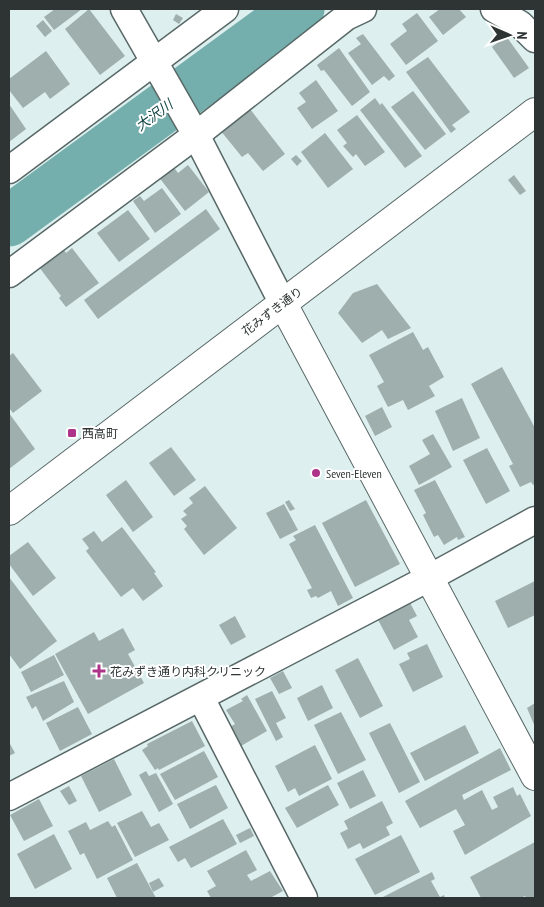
<svg xmlns="http://www.w3.org/2000/svg" width="544" height="907" font-family="'PT Sans Narrow','Noto Sans JP',sans-serif">
<style>
.lines{fill:none;stroke-linecap:round;stroke-linejoin:round}
.river{stroke:#75afad;stroke-width:51}
.building{fill:#9eafae}
.street-casing{stroke:#586867;stroke-width:29}
.secondary-casing{stroke:#586867;stroke-width:30}
.street{stroke:#fff;stroke-width:26}
.secondary{stroke:#fff;stroke-width:28}
.poi-dot{fill:#ad3488;stroke:#fff;stroke-width:2}
.labels{text-anchor:middle;dominant-baseline:central;stroke-width:4;stroke-linejoin:round;paint-order:stroke}
.street-label{font-size:12px;fill:#2d3433;stroke:#fff}
.poi-label{font-size:12px;fill:#2d3433;stroke:#fff;text-anchor:start}
.water-label{font-size:14px;font-style:italic;fill:#144847;stroke:#fff}
</style>
<rect width="100%" height="100%" fill="#ddefee"/>
<g class="lines">
<path class="river" d="M9,221l290,-212"/>
</g>
<g class="building">
<path d="M55,9h27l-28,21 -10,-13z"/>
<path d="M89,9l36,47 -25,19 -35,-46z"/>
<path d="M440,9h19l7,8 -23,18 -14,-18z"/>
<path d="M417,13l21,28 -32,24 -16,-21 17,-13 -5,-7z"/>
<path d="M176,14l7,4 -4,6 -6,-4z"/>
<path d="M43,20l9,11 -7,6 -9,-11z"/>
<path d="M363,34l32,42 -6,5 -5,-5 -12,9 -24,-32 13,-9 -5,-6z"/>
<path d="M506,36l23,32 -15,10 -22,-31z"/>
<path d="M339,48l31,44 -18,14 -28,-36 -3,1 -4,-6z"/>
<path d="M46,51l24,33 -20,15 -5,-7 -22,16 -14,-18v-11z"/>
<path d="M428,57l42,55 -18,13 4,4 -5,4 -45,-61z"/>
<path d="M316,80l22,31 -26,18 -15,-21 9,-6 -7,-9z"/>
<path d="M413,91l33,43 -21,16 -34,-43z"/>
<path d="M375,98l5,7 2,-2 40,53 -17,12 -45,-58z"/>
<path d="M9,104l17,25 -17,13z"/>
<path d="M250,109l35,45 -22,17 -15,-18 -6,4 -22,-27z"/>
<path d="M357,115l28,37 -20,14 -9,-12 -3,3 -10,-11 4,-3 -10,-13z"/>
<path d="M325,133l28,36 -25,19 -27,-36z"/>
<path d="M296,155l6,6 -5,5 -6,-7z"/>
<path d="M172,165l6,8 10,-8 21,27 -24,19 -27,-35z"/>
<path d="M514,175l12,16 -6,4 -12,-15z"/>
<path d="M162,188l19,26 -26,19 -22,-32 7,-5 4,5z"/>
<path d="M206,209l14,20 -122,90 -14,-19z"/>
<path d="M128,210l22,29 -31,23 -22,-29z"/>
<path d="M72,248l27,35 -33,24 -7,-9 2,-2 -22,-29 24,-18 3,4z"/>
<path d="M377,284l34,44 -23,11 -6,-9 -20,13 -24,-30 15,-20z"/>
<path d="M413,332l10,18 5,-3 16,30 -15,9 6,10 -27,14 -5,-10 -15,7 -11,-21 7,-4 -15,-27z"/>
<path d="M13,353l29,38 -29,22 -4,-5v-52z"/>
<path d="M502,367l33,61v56l-2,1 -2,-3 -11,5 -11,-21 4,-2 -42,-80z"/>
<path d="M462,398l18,40 -27,13 -18,-40z"/>
<path d="M382,407l10,20 -17,9 -10,-20z"/>
<path d="M9,413l26,36 -26,20z"/>
<path d="M433,434l19,33 -33,18 -10,-19 21,-12 -8,-14z"/>
<path d="M171,447l25,33 -22,16 -25,-33z"/>
<path d="M487,448l23,43 -24,13 -23,-44z"/>
<path d="M126,480l27,37 -20,15 -27,-37z"/>
<path d="M435,480l30,57 -7,3 -1,-3 -13,8 -6,-10 -4,2 -11,-22 3,-2 -12,-23z"/>
<path d="M205,486l32,42 -33,27 -20,-26 3,-3 -6,-7 6,-4 -4,-4 10,-8 -4,-5z"/>
<path d="M289,500l6,9 -5,2 -5,-9z"/>
<path d="M366,500l34,64 -45,23 -33,-64z"/>
<path d="M284,504l14,26 -18,9 -14,-26z"/>
<path d="M315,525l38,73 -15,8 -7,-15 -13,7 -2,-2 -5,2 -4,-8 5,-2 -23,-44 7,-4 -3,-4z"/>
<path d="M122,527l34,45 -2,1 9,13 -20,15 -10,-13 -12,9 -35,-46 3,-3 -7,-9 12,-8 8,11z"/>
<path d="M28,542l28,36 -23,18 -24,-32v-8z"/>
<path d="M9,577l48,64 -37,28 -11,-15z"/>
<path d="M535,581v34l-27,13 -13,-27z"/>
<path d="M409,601l8,15 -8,4 9,17 -24,13 -17,-32z"/>
<path d="M235,616l11,21 -15,8 -12,-20z"/>
<path d="M123,628l12,22 -7,4 16,29 -56,31 -33,-60 39,-22 5,9z"/>
<path d="M427,644l16,33 -30,15 -14,-28 11,-5 -3,-6z"/>
<path d="M54,655l10,20 -33,17 -10,-20z"/>
<path d="M358,658l25,48 -23,12 -25,-48z"/>
<path d="M283,671l9,17 -13,6 -9,-16z"/>
<path d="M64,681l10,21 -31,19 -7,-15 -4,3 -6,-12z"/>
<path d="M322,685l11,23 -25,13 -11,-23z"/>
<path d="M272,691l14,27 -10,5 7,14 -7,4 -21,-42z"/>
<path d="M247,695l20,36 -26,15 -11,-19 5,-3 -9,-14 17,-9 -2,-2z"/>
<path d="M535,703v24l-8,-19z"/>
<path d="M78,707l14,27 -32,17 -14,-28z"/>
<path d="M341,712l25,48 -28,14 -24,-49z"/>
<path d="M192,721l13,25 -46,24 -1,-2 -3,2 -13,-20 6,-4 -1,-2z"/>
<path d="M390,723l30,59 -21,11 -30,-60z"/>
<path d="M465,725l14,28 -54,28 -15,-28z"/>
<path d="M9,742l6,11 -6,3z"/>
<path d="M315,745l17,34 -33,17 -4,-8 -7,4 -13,-26z"/>
<path d="M500,748l11,22 -49,25 2,5 18,-10 10,20 6,-3 -5,-10 20,-10 4,9 3,-2 11,22 -66,39 -12,-24 12,-6 -9,-16 -36,19 -15,-27z"/>
<path d="M204,751l14,26 -43,23 -15,-26z"/>
<path d="M114,759l18,36 -33,17 -18,-36z"/>
<path d="M363,770l13,26 -26,13 -13,-26z"/>
<path d="M146,771l3,5 7,-3 17,31 -14,8 -20,-37z"/>
<path d="M216,785l12,23 -38,21 -13,-25z"/>
<path d="M328,785l11,20 -42,23 -12,-20z"/>
<path d="M69,786l8,15 -8,4 -9,-14z"/>
<path d="M39,799l14,27 -29,15 -14,-26z"/>
<path d="M382,801l11,22 -7,4 4,8 -27,14 -3,-6 -12,6 -8,-16 8,-4 -4,-8z"/>
<path d="M142,811l9,16 8,-4 10,17 -34,17 -18,-34z"/>
<path d="M223,819l14,25 -46,24 -6,-10 -7,4 -9,-15z"/>
<path d="M108,821l4,6 3,-2 18,35 -36,19 -13,-26 -4,2 -12,-24 18,-9 4,8z"/>
<path d="M250,828l4,8 -14,7 -4,-8z"/>
<path d="M54,834l18,35 -37,20 -18,-35z"/>
<path d="M401,835l19,37 -45,23 -20,-36z"/>
<path d="M535,842v56h-9l-1,-2 -4,2h-40l-11,-21z"/>
<path d="M246,850l11,20 -10,5 4,6 19,-10 13,20 -13,7h-59l-4,-7 9,-5 -9,-15z"/>
<path d="M137,863l19,35h-39l-10,-20z"/>
<path d="M432,872l3,7 -4,2 9,16 4,-2 1,3h-64z"/>
<path d="M159,878l5,8 -11,6 -4,-9z"/>
</g>
<g class="lines">
<g class="street-casing">
<g id="street">
<path d="M124,9l72,126 86,167"/>
<path d="M494,9l26,15 15,15"/>
<path d="M9,170l216,-161"/>
<path d="M9,274l187,-139 150,-118 17,-8"/>
<path d="M201,698l103,200"/>
<path d="M9,797l420,-219 106,-58"/>
</g>
</g>
<g class="secondary-casing">
<g id="secondary">
<path d="M282,302l253,474"/>
<path d="M9,511l526,-399"/>
</g>
</g>
<use href="#street" class="street"/>
<use href="#secondary" class="secondary"/>
</g>
<g class="poi-dot">
<rect x="67" y="428" width="10" height="10" rx="2.5"/>
<circle cx="316" cy="473" r="5"/>
<path d="M96.5 663.5h5v5h5v5h-5v5h-5v-5h-5v-5h5z"/>
</g>
<g class="labels">
<g class="street-label">
<text transform="translate(272 311) rotate(-37)">花みずき通り</text>
</g>
<g class="poi-label">
<text x="82" y="433">西高町</text>
<text x="326" y="473">Seven-Eleven</text>
<text x="110" y="671">花みずき通り内科クリニック</text>
</g>
<g class="water-label">
<text transform="translate(154 115) rotate(-36)">大沢川</text>
</g>
</g>
<rect width="544" height="907" fill="none" stroke="#2d3433" stroke-width="20"/>
<g transform="translate(509 35) rotate(92)" stroke="#ffffff" stroke-width="4" paint-order="stroke">
<path d="M0-4L9 19L0 12L-9 19Z" fill="#2d3433"/>
<text y="-8" font-size="14" font-weight="bold" text-anchor="middle" fill="#2d3433">N</text>
</g>
</svg>
